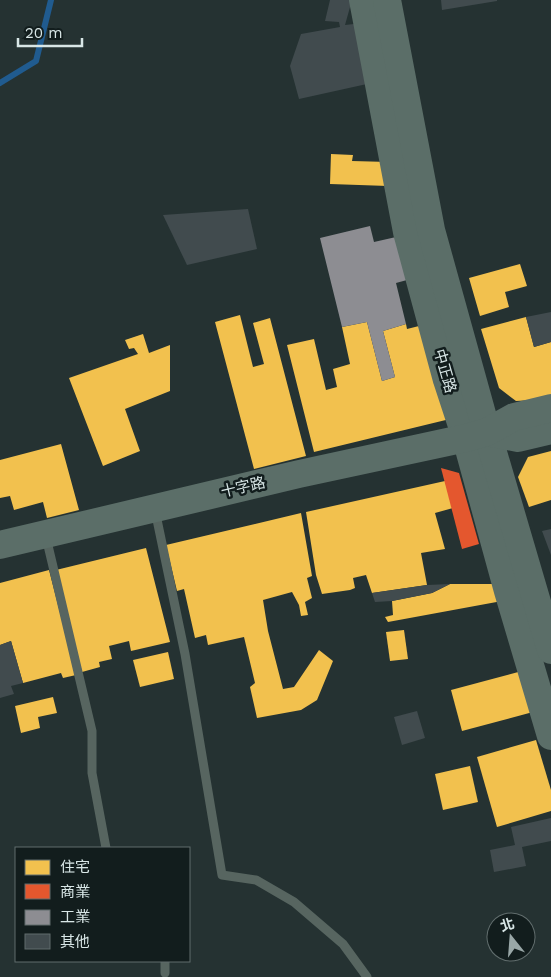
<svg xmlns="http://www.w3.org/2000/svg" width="551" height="977" font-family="'Work Sans','Noto Sans TC',sans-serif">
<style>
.homes{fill:#f2c14e}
.shops{fill:#e4572e}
.industry{fill:#8d8d92}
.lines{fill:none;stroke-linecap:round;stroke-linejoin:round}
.stream{stroke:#205b8f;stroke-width:6}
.building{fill:#414b4e}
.service{stroke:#576560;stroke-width:9}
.primary{stroke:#5b6e68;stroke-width:28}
.labels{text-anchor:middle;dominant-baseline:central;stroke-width:5;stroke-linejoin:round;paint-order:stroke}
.street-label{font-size:15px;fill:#d8e6e6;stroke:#121d1d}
</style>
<rect width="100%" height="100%" fill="#253232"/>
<g class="homes">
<path d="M331,154l22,1 -1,6 37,1 -1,24 -58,-2z"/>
<path d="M520,264l7,22 -22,6 4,15 -29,9 -11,-38z"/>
<path d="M240,315l13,52 11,-3 -11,-41 17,-5 36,138 -52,13 -39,-147z"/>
<path d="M526,317l8,30 17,-5v57l-35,2 -17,-13 -18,-59z"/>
<path d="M367,322l15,59 13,-4 -12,-46 23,-7 1,5 24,-6 23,95 -140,34 -27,-107 27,-6 12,51 11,-3 -4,-18 17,-5 -8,-37z"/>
<path d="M143,334l6,19 21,-8v46l-45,18 15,42 -37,15 -34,-88 69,-24 -4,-6 -5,1 -4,-9z"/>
<path d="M61,444l18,66 -32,8 -4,-16 -29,8 -4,-14 -10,2v-38z"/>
<path d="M551,451v49l-22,7 -11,-30 10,-20z"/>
<path d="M445,481l8,27 -18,5 10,36 -24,4 6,32 -55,8 -6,-18 -13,3 2,10 -5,2 -28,4 -6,-19 -10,-63z"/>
<path d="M301,513l11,63 -5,2 5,20 -7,4 3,13 -7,1 -2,-11 -7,-13 -29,8 5,31 15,58 11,-2 25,-37 14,11 -16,39 -16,10 -44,8 -7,-31 5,-4 -11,-46 -36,8 -2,-10 -11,3 -11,-49 -7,2 -11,-46z"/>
<path d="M146,548l24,94 -39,9 -2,-10 -20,5 3,13 -13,3 1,5 -18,5 -26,-102z"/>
<path d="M49,570l27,105 -13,3 -2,-5 -38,10 -12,-42 -11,4v-62z"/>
<path d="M450,584h48l4,17 -114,21 -3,-5 8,-2 -1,-14 40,-8z"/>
<path d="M404,630l4,29 -18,2 -4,-29z"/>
<path d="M168,652l6,27 -34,8 -7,-27z"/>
<path d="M522,671l11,41 -71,19 -11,-41z"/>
<path d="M53,697l4,16 -19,4 2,11 -19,5 -6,-27z"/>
<path d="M536,740l15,50v21l-54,16 -20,-70z"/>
<path d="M470,766l8,36 -35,8 -8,-36z"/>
</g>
<path class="shops" d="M441,468l18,5 20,71 -17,5z"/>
<path class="industry" d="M370,226l4,16 22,-5 11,43 -11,3 10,41 -23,7 12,46 -13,4 -15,-59 -25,5 -22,-89z"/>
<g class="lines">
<path class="stream" d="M0,83l36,-22 15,-61"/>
</g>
<g class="building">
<path d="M330,0h22l-7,25 18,-2 13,59 -77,17 -9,-33 11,-32 39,-7 -1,-5 -14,-1z"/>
<path d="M441,0h56v1l-55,9z"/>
<path d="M248,209l9,40 -70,16 -24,-50z"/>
<path d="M551,312v30l-17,5 -8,-30z"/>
<path d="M551,529v26l-9,-24z"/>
<path d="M450,584l-18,9 -40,8 -17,1 -3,-9 55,-8z"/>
<path d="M11,641l12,42 -12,3 3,8 -14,4v-53z"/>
<path d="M417,711l8,27 -23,7 -8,-28z"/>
<path d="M551,818v23l-29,6 4,19 -32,6 -4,-22 25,-5 -4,-18z"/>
</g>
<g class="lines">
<g class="service">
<path d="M155,510l30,144 37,221 34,5 38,22 49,42 24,33"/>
<path d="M46,537l46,194v42l14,75"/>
<path d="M165,973v-12"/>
</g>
<g class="primary">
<path d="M363,0l44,232 40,148 19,58 42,153 43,145"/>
<path d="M387,0l44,230 56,202 64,218"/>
<path d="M487,432l31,6 33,-8"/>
<path d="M0,545l299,-71 167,-36 21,-6 27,-15 37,-9"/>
</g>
</g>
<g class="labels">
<g class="street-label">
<text transform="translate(445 371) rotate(74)">中正路</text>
<text transform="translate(243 487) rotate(-13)">十字路</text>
</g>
</g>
<rect x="15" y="847" width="175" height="115" fill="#121d1d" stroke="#616d6d"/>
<rect x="25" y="860" width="25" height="15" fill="#f2c14e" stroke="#616d6d"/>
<text x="60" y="872" font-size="15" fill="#d8e6e6">住宅</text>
<rect x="25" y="884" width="25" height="15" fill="#e4572e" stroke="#616d6d"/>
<text x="60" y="897" font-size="15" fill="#d8e6e6">商業</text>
<rect x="25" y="910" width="25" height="15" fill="#8d8d92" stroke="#616d6d"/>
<text x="60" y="922" font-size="15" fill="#d8e6e6">工業</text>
<rect x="25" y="934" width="25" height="15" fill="#414b4e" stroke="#616d6d"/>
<text x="60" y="947" font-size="15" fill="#d8e6e6">其他</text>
<g transform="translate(511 937) rotate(343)"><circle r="24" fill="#121d1d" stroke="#616d6d"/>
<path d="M0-4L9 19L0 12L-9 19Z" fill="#99a7a7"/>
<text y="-8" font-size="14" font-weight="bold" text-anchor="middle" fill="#d8e6e6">北</text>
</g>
<path d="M18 38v8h64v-8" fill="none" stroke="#d8e6e6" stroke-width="2.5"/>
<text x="25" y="38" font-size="15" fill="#d8e6e6" stroke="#121d1d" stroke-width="4" paint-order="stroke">20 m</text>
</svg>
